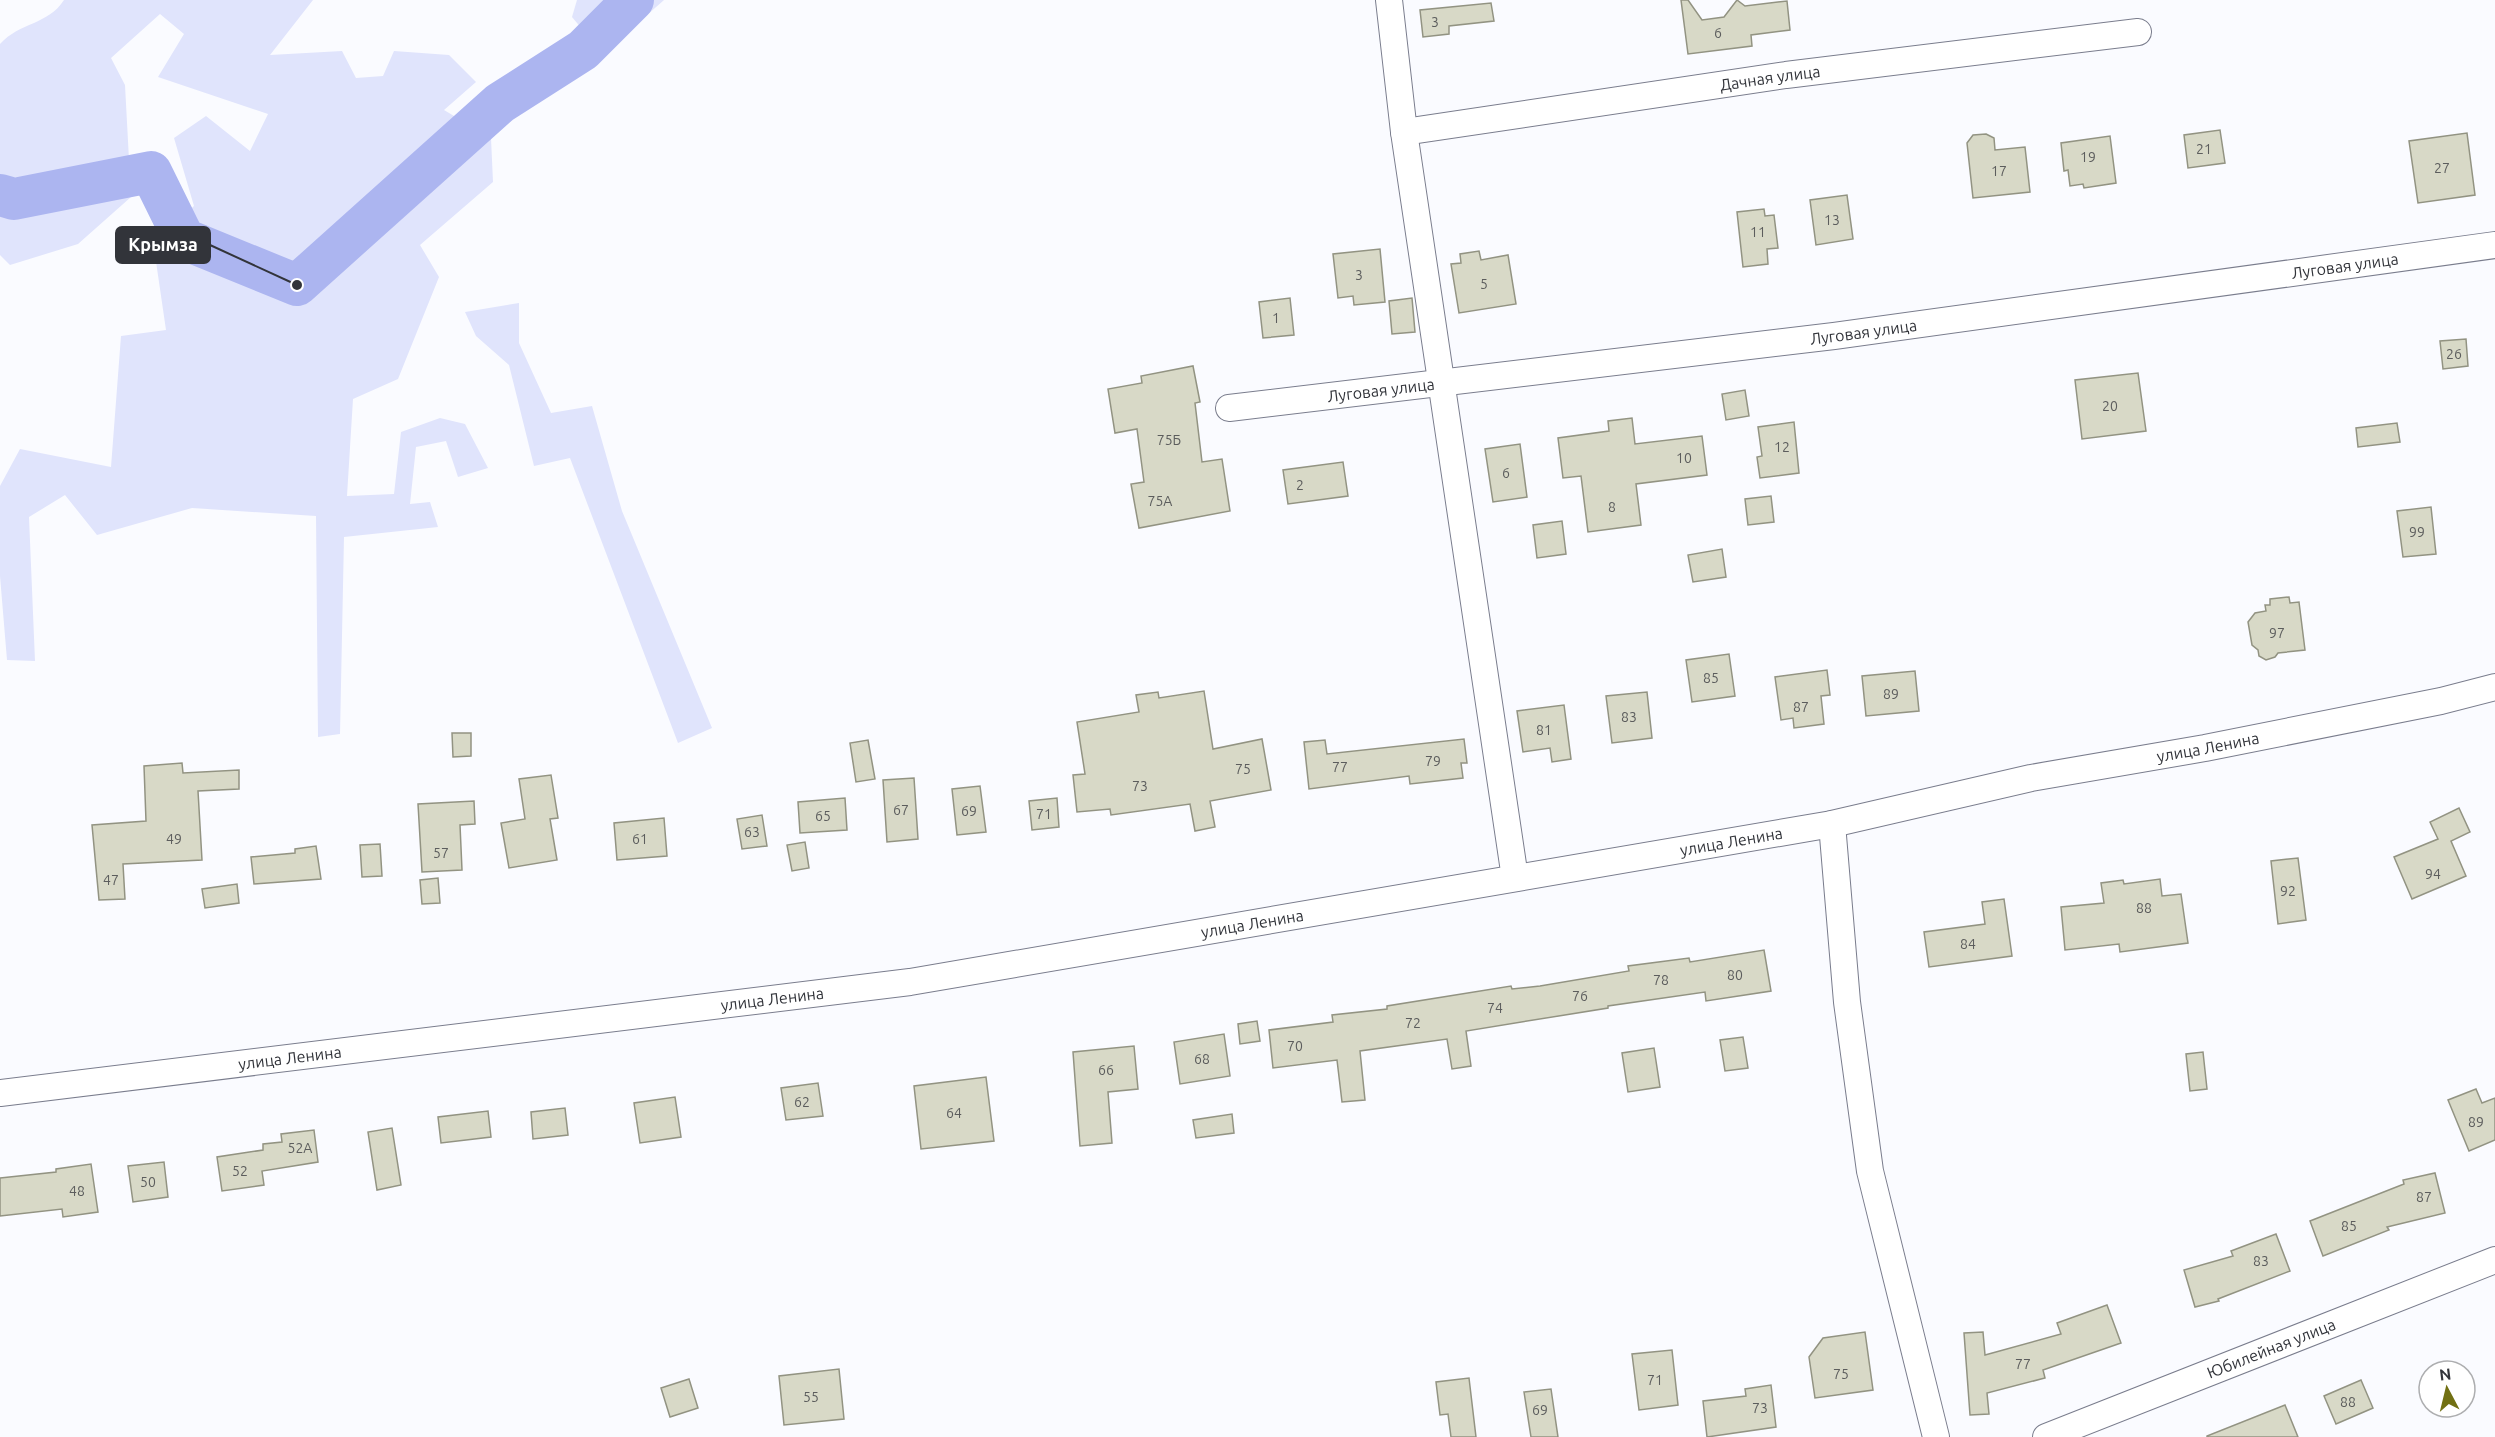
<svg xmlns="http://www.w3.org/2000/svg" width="2495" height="1437" font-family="Ubuntu,sans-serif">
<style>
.green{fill:#e0e4fc}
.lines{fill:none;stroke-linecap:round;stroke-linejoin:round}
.river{stroke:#acb5f0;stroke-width:42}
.building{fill:#d8d9c7;stroke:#929382;stroke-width:1.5}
.minor-casing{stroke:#7a7d8d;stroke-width:28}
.minor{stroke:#fff;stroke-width:26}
.labels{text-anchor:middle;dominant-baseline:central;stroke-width:6;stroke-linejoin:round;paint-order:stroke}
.number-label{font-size:14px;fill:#5c5d5d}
.street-label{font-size:16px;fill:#32343a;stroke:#fff}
.leader{fill:none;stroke:#32343a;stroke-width:2}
.callout-dot{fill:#32343a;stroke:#fff;stroke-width:2}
.callout{fill:#32343a;stroke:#32343a;stroke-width:2}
.callout-label{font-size:18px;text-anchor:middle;font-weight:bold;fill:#fff}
</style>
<rect width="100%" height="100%" fill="#fafbff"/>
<g class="green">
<path d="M64,0h249l-43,55 72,-4 14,27 27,-2 11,-25 55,4 27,27 -32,28 47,28 2,44 -73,63 19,32 -41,102 -45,20 -6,97 47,-2 7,-62 39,-14 25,6 23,44 -30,9 -12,-36 -30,6 -6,57 20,-2 8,25 -94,10 -4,197 -22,3 -2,-221 -124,-8 -95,27 -32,-40 -36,22 6,144 -28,-1 -7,-84v-90l20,-37 91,18 10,-131 45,-6 -13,-89 41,-35 -20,-68 32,-22 44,35 18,-37 -110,-37 26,-43 -24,-20 -49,44 14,27 6,112 -53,47 -68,21 -10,-10v-49l40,-24 -40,-7v-131c20,-22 48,-19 64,-44z"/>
<path d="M577,0h87l-61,54 -31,-37z"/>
<path d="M519,303v40l32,70 41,-7 30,105 90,217 -34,15 -108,-285 -36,8 -25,-101 -33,-29 -11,-24z"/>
</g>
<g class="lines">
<path class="river" d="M0,195l14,4 137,-27 33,67 113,46 203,-182 83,-53 50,-50"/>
</g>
<g class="building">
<path d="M1681,0h7l14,20 22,-3 13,-17 8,6 42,-5 3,29 -39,5 1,11 -64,8z"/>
<path d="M1491,3l3,18 -45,5v8l-26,3 -3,-27z"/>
<path d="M2220,130l5,33 -37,5 -4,-33z"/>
<path d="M2467,133l8,62 -57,8 -9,-62z"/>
<path d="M1986,134l8,4 1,12 30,-3 5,45 -57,6 -6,-55 6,-8z"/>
<path d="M2110,136l6,47 -32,5 -1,-4 -13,2 -2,-16 -4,1 -3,-28z"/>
<path d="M1847,195l6,44 -37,6 -6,-45z"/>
<path d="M1764,209l1,7 9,-1 4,33 -11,1 1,15 -25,3 -6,-55z"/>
<path d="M1380,249l5,53 -31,3 -1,-9 -15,2 -5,-44z"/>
<path d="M1479,251l2,9 27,-5 8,49 -57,9 -8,-49 10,-1 -1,-9z"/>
<path d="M1290,298l4,37 -31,3 -4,-36z"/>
<path d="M1412,298l3,34 -23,2 -3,-33z"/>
<path d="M2466,339l2,27 -25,3 -3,-28z"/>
<path d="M1193,366l7,36 -5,1 7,59 20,-3 8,52 -91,17 -8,-44 13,-2 -7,-53 -22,4 -7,-44 34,-6 -1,-7z"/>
<path d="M2138,373l8,58 -64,8 -7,-59z"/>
<path d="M1745,390l4,26 -23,4 -4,-26z"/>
<path d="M1632,418l3,26 67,-8 5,39 -71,9 5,41 -53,7 -7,-56 -18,2 -5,-40 51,-7 -1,-10z"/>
<path d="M1794,422l5,51 -39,5 -3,-21 5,-1 -4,-29z"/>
<path d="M2397,423l3,19 -42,5 -2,-19z"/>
<path d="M1520,444l7,53 -34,5 -8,-53z"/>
<path d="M1343,462l5,34 -60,8 -5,-34z"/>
<path d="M1771,496l3,26 -26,3 -3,-26z"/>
<path d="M2431,507l5,47 -33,3 -6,-46z"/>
<path d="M1562,521l4,33 -29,4 -4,-33z"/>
<path d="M1722,549l4,28 -33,5 -5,-27z"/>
<path d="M2289,597l1,6 9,-1 6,48 -27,3 -3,4 -9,3 -7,-4 -1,-6 -6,-5 -4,-23 7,-9 11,-2 -1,-6h5v-6z"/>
<path d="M1729,654l6,42 -43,6 -6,-42z"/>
<path d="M1827,670l3,25 -9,1 3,28 -30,4 -1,-10 -12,2 -6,-43z"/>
<path d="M1915,671l4,40 -53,5 -4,-40z"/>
<path d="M1204,691l9,58 49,-10 9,51 -61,11 5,26 -20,4 -5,-27 -79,11 -1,-6 -33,3 -4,-37 12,-1 -8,-52 62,-10 -3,-17 22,-3 1,6z"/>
<path d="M1647,692l5,46 -40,5 -6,-47z"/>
<path d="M1564,705l7,54 -19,3 -2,-14 -27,4 -6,-41z"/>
<path d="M452,733h19v23l-18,1z"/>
<path d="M1464,739l3,24h-6l2,15 -53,6 -1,-8 -100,13 -5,-47 21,-2 2,14z"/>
<path d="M868,740l7,39 -19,3 -6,-39z"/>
<path d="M182,763l1,10 56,-3v19l-41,2 4,69 -79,4 2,35 -26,1 -7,-75 54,-4 -2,-55z"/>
<path d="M551,775l7,43 -8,1 7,41 -48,8 -8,-45 24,-4 -6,-40z"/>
<path d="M914,778l4,61 -31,3 -4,-62z"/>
<path d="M980,786l6,46 -29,3 -5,-46z"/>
<path d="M845,798l2,32 -47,3 -2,-31z"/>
<path d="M1057,798l2,29 -27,3 -3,-29z"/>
<path d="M474,801l1,23 -15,1 2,45 -40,2 -4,-68z"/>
<path d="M2459,808l11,24 -19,9 15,35 -54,23 -18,-42 44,-18 -8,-17z"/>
<path d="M762,815l5,31 -25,3 -5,-30z"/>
<path d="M664,818l3,38 -50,4 -3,-37z"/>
<path d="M805,842l4,26 -17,3 -5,-26z"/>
<path d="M380,844l2,32 -20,1 -2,-32z"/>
<path d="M316,846l5,33 -67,5 -3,-27 44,-4v-4z"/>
<path d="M2298,858l8,62 -28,4 -7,-63z"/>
<path d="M438,878l2,25 -18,1 -2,-24z"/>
<path d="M2160,879l2,17 19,-2 7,49 -68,9 -1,-8 -54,6 -4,-43 43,-4 -3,-20 22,-3 1,4z"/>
<path d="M237,884l2,19 -34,5 -3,-19z"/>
<path d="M2004,899l8,57 -83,11 -5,-35 61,-8 -3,-22z"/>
<path d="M1764,950l7,41 -65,10 -1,-9 -97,14v2l-142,23 5,35 -19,3 -5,-30 -87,12 5,49 -23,2 -5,-42 -64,8 -4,-38 64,-8 -1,-7 55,-6v-3l124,-20 1,3 28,-3 89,-15 -1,-5 61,-8 1,4z"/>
<path d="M1257,1021l3,20 -20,3 -2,-20z"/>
<path d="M1224,1034l6,42 -50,8 -6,-42z"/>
<path d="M1743,1037l5,31 -23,3 -5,-31z"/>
<path d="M1134,1046l4,43 -30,3 4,51 -32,3 -7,-94z"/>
<path d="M1654,1048l6,39 -32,5 -6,-39z"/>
<path d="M2203,1052l4,37 -17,2 -4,-37z"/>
<path d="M986,1077l8,64 -73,8 -7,-63z"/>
<path d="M818,1083l5,33 -37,4 -5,-32z"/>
<path d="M2476,1089l6,14 13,-5v42l-26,11 -21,-51z"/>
<path d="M675,1097l6,40 -41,6 -6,-40z"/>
<path d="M565,1108l3,27 -35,4 -2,-27z"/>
<path d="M488,1111l3,26 -50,6 -3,-26z"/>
<path d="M1232,1114l2,19 -38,5 -3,-18z"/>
<path d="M392,1128l9,57 -24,5 -9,-58z"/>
<path d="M314,1130l4,32 -56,9 2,14 -42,6 -5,-34 46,-7v-6l19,-2 -1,-8z"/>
<path d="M164,1162l4,35 -35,5 -5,-36z"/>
<path d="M91,1164l7,48 -35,5 -1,-8 -62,7v-38l56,-6v-3z"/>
<path d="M2435,1173l10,40 -58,14 2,3 -66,26 -13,-35 94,-37 -1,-4z"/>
<path d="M2276,1234l14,37 -72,28 1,2 -24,6 -11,-37 49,-14 -2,-5z"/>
<path d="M2107,1305l14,38 -78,27 2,8 -58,15 2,21 -19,1 -6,-82 19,-1 2,23 76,-21 -4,-11z"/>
<path d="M1865,1332l8,58 -58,8 -6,-41 14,-19z"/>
<path d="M1672,1350l6,55 -39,5 -7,-56z"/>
<path d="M839,1369l5,50 -60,6 -5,-49z"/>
<path d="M1469,1378l7,59h-25l-3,-23 -8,1 -4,-33z"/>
<path d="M689,1379l9,29 -28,9 -9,-29z"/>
<path d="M2361,1380l12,28 -37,16 -12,-28z"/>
<path d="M1771,1385l5,42 -69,10 -4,-36 43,-5 -1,-7z"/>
<path d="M1551,1389l7,48h-27l-7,-45z"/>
<path d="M2285,1405l13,32h-91v-1z"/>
</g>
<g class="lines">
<g class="minor-casing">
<g id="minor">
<path d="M1389,0l15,132 111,746"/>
<path id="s1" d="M1404,132l382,-57 352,-43"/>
<path id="s2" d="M1229,408l605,-72 661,-91"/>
<path d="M1832,824l15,178 23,169 66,266"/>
<path id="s3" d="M0,1093l910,-111 922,-158 199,-46 174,-30 236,-47 54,-14"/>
<path id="s4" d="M2046,1437l449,-177"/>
</g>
</g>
<use href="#minor" class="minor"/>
</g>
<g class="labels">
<g class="number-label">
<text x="1435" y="22">3</text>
<text x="1718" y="33">6</text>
<text x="2204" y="149">21</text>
<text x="2088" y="157">19</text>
<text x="2442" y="168">27</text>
<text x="1999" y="171">17</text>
<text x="1832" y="220">13</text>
<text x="1758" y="232">11</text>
<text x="1359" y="275">3</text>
<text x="1484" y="284">5</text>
<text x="1276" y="318">1</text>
<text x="2454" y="354">26</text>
<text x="2110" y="406">20</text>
<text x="1169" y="440">75Б</text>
<text x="1782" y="447">12</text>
<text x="1684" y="458">10</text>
<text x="1506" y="473">6</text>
<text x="1300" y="485">2</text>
<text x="1160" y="501">75А</text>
<text x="1612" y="507">8</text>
<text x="2417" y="532">99</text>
<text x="2277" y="633">97</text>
<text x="1711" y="678">85</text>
<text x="1891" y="694">89</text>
<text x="1801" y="707">87</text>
<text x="1629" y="717">83</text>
<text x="1544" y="730">81</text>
<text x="1433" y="761">79</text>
<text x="1340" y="767">77</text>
<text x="1243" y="769">75</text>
<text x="1140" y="786">73</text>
<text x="901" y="810">67</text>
<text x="969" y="811">69</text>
<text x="1044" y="814">71</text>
<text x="823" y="816">65</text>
<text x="752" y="832">63</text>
<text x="174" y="839">49</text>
<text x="640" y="839">61</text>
<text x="441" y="853">57</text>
<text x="2433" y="874">94</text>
<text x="111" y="880">47</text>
<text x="2288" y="891">92</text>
<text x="2144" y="908">88</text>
<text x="1968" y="944">84</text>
<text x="1735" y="975">80</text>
<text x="1661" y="980">78</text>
<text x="1580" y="996">76</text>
<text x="1495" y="1008">74</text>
<text x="1413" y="1023">72</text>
<text x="1295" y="1046">70</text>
<text x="1202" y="1059">68</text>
<text x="1106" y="1070">66</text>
<text x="802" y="1102">62</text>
<text x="954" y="1113">64</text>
<text x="2476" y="1122">89</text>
<text x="300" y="1148">52А</text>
<text x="240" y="1171">52</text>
<text x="148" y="1182">50</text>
<text x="77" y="1191">48</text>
<text x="2424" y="1197">87</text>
<text x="2349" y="1226">85</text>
<text x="2261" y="1261">83</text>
<text x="2023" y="1364">77</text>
<text x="1841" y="1374">75</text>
<text x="1655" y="1380">71</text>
<text x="811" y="1397">55</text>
<text x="2348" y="1402">88</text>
<text x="1760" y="1408">73</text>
<text x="1540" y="1410">69</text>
</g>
<g class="street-label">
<text stroke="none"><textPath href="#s1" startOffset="370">Дачная улица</textPath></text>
<text stroke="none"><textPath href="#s2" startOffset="1125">Луговая улица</textPath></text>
<text stroke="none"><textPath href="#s2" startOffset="639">Луговая улица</textPath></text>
<text stroke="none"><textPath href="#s2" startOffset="153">Луговая улица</textPath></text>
<text stroke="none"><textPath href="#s3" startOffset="2236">улица Ленина</textPath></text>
<text stroke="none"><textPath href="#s3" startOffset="1750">улица Ленина</textPath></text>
<text stroke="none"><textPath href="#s3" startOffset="1264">улица Ленина</textPath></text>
<text stroke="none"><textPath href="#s3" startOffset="778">улица Ленина</textPath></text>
<text stroke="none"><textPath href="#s3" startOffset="292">улица Ленина</textPath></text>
<text stroke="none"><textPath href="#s4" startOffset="242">Юбилейная улица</textPath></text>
</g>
</g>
<path class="leader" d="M297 285L210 245"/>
<circle class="callout-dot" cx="297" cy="285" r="6"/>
<rect class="callout" x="116" y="227" width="94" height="36" rx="6"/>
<g class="callout-label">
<text x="163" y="251">Крымза</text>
</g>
<g transform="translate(2447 1389) rotate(353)"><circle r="28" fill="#ffffff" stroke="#adaeb0" stroke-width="1.5"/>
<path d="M0-4.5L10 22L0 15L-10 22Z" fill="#717013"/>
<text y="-9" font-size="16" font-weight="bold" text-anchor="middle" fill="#32343a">N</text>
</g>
</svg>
